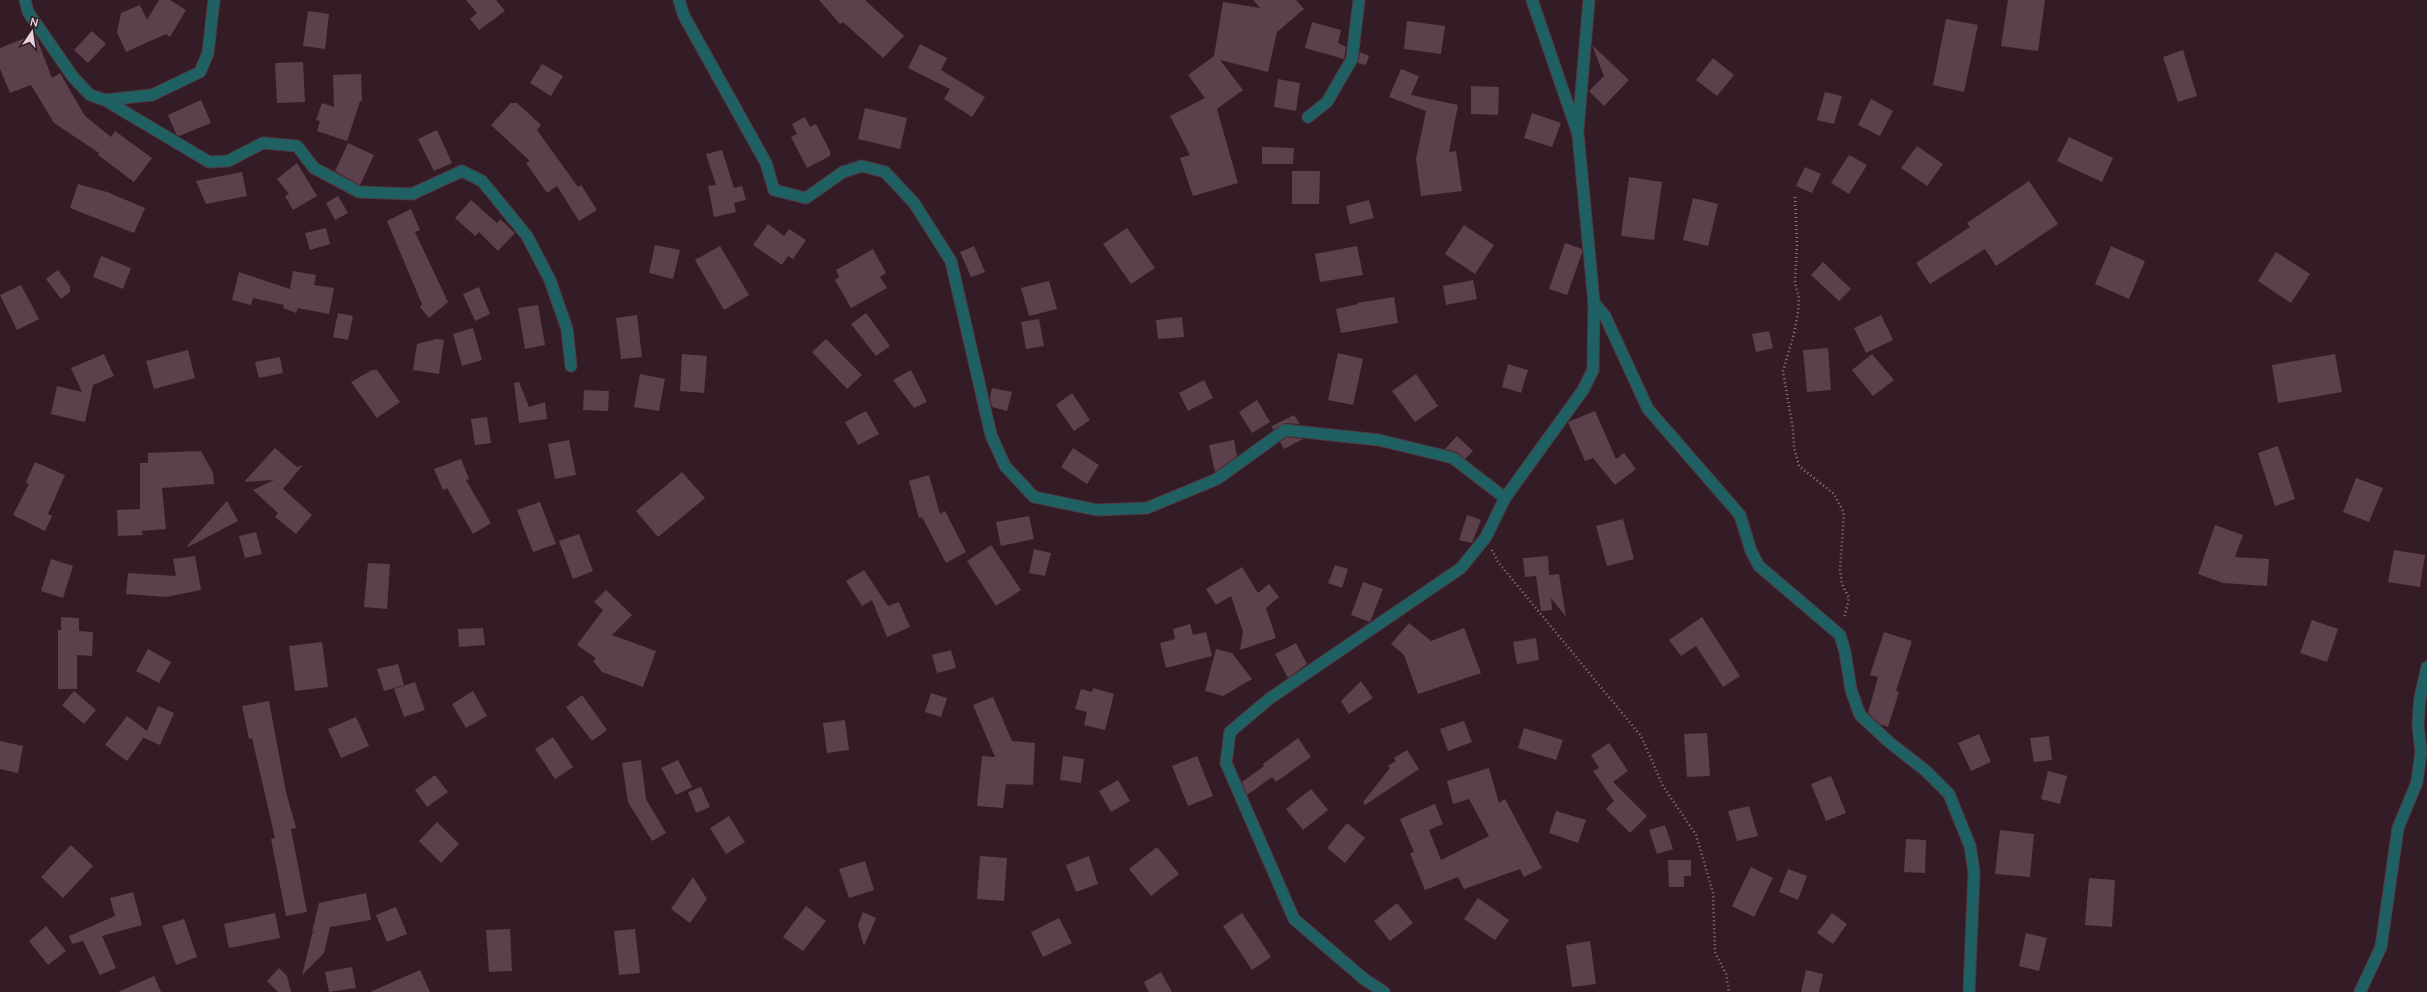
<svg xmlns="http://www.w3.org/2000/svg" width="2427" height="992" font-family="Manrope,sans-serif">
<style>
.building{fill:#5c404c}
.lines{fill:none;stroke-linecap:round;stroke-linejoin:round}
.minor-casing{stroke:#503944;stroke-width:13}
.path{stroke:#8f7b83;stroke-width:2.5;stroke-dasharray:1 3;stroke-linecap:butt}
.minor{stroke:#1f6063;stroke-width:11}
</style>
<rect width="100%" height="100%" fill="#341c27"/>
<g class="building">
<path d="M159,0h11l16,10 -16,27 -4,-3 -40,18 -9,-20 4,-19 19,-8 7,15z"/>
<path d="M466,0h30l9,11 -26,19 -9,-11 7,-6z"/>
<path d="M819,0h46l39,36 -21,22 -40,-36 -3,2z"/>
<path d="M1253,0h43l8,9 -27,23 -9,40 -48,-12 23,30 -26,19 21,74 -45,13 -13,-38 10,-3 -20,-39 35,-18 -17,-23 26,-19 9,-54 37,6z"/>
<path d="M2008,0h37l-7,51 -37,-5z"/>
<path d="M308,11l21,3 -4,35 -22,-3z"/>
<path d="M1946,19l32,6 -14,67 -31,-7z"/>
<path d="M1407,21l38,5 -4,28 -37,-5z"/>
<path d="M1312,22l29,8 -3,13 8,4 -2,12 -39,-11z"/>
<path d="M92,31l14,13 -18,19 -14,-13z"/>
<path d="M35,34l17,44 8,-5 25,43 26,21 4,-6 37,27 -18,24 -36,-27 1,-2 -45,-30 -23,-38 -21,8 -10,-24v-21z"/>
<path d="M920,44l27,14 -6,12 44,27 -13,20 -28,-18 6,-10 -42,-21z"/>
<path d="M1592,45l37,35 -25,26 -15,-15 15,-15z"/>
<path d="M2183,50l14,46 -19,6 -15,-45z"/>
<path d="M1360,52l9,4 -3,9 -8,-2z"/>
<path d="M1713,58l21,17 -17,21 -21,-16z"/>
<path d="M303,62l2,40 -28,1 -2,-40z"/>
<path d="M542,64l21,12 -12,20 -21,-13z"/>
<path d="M1401,69l18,7 -8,19 47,10 -9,47 7,-1 6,40 -41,5 -5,-37 10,-48 -37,-14z"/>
<path d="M361,74l1,27h-2l-13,40 -30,-10 3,-10 -4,-1 6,-17 12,4 -1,-32z"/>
<path d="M1278,79l22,4 -4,28 -22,-4z"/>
<path d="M1471,86l28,1 -1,28 -27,-1z"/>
<path d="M1825,92l17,4 -8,28 -17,-4z"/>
<path d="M1871,99l22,12 -13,25 -22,-11z"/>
<path d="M201,100l10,23 -32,13 -3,-2 -8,-19z"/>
<path d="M511,103h6l24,22 -4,5 41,57 3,-2 16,25 -18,11 -22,-35 -10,7 -21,-30 4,-2 -39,-36z"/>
<path d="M865,108l42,10 -7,31 -42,-10z"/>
<path d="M1532,113l29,10 -9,24 -28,-9z"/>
<path d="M805,117l5,10 6,-3 14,27v5l-23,12 -16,-31 6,-3 -5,-10z"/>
<path d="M437,130l15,33 -18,8 -16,-32z"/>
<path d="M2069,137l44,21 -11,24 -45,-21z"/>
<path d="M348,143l26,12 -14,30 -25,-14z"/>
<path d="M1917,146l26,18 -16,22 -26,-18z"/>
<path d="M1262,147l32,1 -1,16h-31z"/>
<path d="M722,150l12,38 8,-2 4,14 -12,3 2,9 -22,5 -6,-31 8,-1 -10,-31z"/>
<path d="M1849,155l18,10 -18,29 -18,-11z"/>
<path d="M297,163l20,33 -24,14 -8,-14 4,-2 -12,-15z"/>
<path d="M1805,167l16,7 -9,19 -16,-7z"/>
<path d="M1292,171h28l-1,33h-27z"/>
<path d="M242,172l5,24 -41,8 -10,-23z"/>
<path d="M1629,177l33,5 -8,58 -33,-4z"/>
<path d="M2029,181l29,43 -62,42 -11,-17 -55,35 -14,-21 54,-36 -3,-4z"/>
<path d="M78,184l29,8 38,16 -11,25 -64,-25z"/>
<path d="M338,196l10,17 -13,7 -9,-17z"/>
<path d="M1693,198l25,6 -10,42 -25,-6z"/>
<path d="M471,200l26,23 3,-4 15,14 -17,18 -19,-19 -4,4 -20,-18z"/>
<path d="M1369,200l5,18 -24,6 -4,-18z"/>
<path d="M411,209l9,21 -5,2 33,70 -19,16 -9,-11 2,-3 -35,-83z"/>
<path d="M768,224l16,12 5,-7 17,11 -13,19 -5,-3 -6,9 -29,-20z"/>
<path d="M1464,225l30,20 -19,29 -30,-20z"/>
<path d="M326,228l4,16 -20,6 -5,-17z"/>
<path d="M1127,228l28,40 -24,16 -28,-40z"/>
<path d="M1565,243l17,6v4l-15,42 -18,-6z"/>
<path d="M655,245l25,5 -7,29 -24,-6z"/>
<path d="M720,246l29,49 -25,15 -29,-50z"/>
<path d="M974,246l11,26 -14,5 -11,-25z"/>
<path d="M1357,246l6,29 -43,7 -5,-28z"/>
<path d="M2111,246l34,15 -16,38 -34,-15z"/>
<path d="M873,249l13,24 -6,4 7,11 -36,20 -16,-28 4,-3 -3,-7z"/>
<path d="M2276,252l34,22 -19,29 -33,-22z"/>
<path d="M101,256l30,12 -8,21 -30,-12z"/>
<path d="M1823,262l28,27 -12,12 -28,-26z"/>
<path d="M58,270l12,16v6l-9,7 -15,-20z"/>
<path d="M293,271l23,4 -2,10 20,3 -5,26 -31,-6 -2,5 -13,-5 1,-3 -31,-7 -2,7 -19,-5 7,-28 51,17z"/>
<path d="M1473,280l4,19 -31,6 -3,-19z"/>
<path d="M1049,281l8,28 -28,7 -8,-28z"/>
<path d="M21,285l18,34 -22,11 -17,-35z"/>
<path d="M479,287l11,27 -15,7 -12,-27z"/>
<path d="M1394,297l4,26 -57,10 -5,-24 22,-5 -1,-1z"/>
<path d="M538,305l7,40 -20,4 -7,-41z"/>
<path d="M338,313l15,3 -5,24 -15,-3z"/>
<path d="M866,313l24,33 -14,10 -25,-32z"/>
<path d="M637,315l5,42 -21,2 -5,-41z"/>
<path d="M1881,315l12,25 -27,13 -12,-25z"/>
<path d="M1182,317l2,20 -26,2 -2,-19z"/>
<path d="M1039,319l5,27 -18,3 -5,-27z"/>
<path d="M473,328l9,32 -20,6 -9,-32z"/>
<path d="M1769,331l4,17 -17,4 -4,-18z"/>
<path d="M436,339l8,1 -5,34 -26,-4 4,-26z"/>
<path d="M826,339l36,36 -15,14 -35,-37z"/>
<path d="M1828,348l3,42 -24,2 -4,-42z"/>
<path d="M188,350l7,28 -41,11 -8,-28z"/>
<path d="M1338,353l25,6 -10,46 -25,-5z"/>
<path d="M104,354l10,22 -21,9 -8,37 -34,-8 6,-28 25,6 -11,-24z"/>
<path d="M682,354l25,2 -3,37 -24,-2z"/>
<path d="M1872,354l22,26 -21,16 -21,-26z"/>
<path d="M2335,354l7,38 -64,11 -6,-38z"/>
<path d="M280,357l3,16 -24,5 -4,-16z"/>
<path d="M1508,364l20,6 -7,23 -19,-6z"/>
<path d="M372,370h5l23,32 -23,16 -26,-36z"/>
<path d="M911,370l16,32 -13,6 -21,-28z"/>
<path d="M640,374l25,5 -6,32 -25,-4z"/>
<path d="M1416,374l22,32 -23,16 -23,-31z"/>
<path d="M1204,380l9,18 -25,13 -9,-18z"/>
<path d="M519,382l10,25 16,-5 2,17 -28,4 -5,-40z"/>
<path d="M992,388l20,4 -5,19 -15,-4 -2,-9z"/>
<path d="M584,390l25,1 -1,20 -25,-1z"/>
<path d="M1072,393l18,27 -16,11 -18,-26z"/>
<path d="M1257,400l13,22 -18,11 -13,-21z"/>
<path d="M866,411l13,23 -21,11 -13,-23z"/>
<path d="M1595,411l21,48 8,-6 12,16 -21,16 -22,-27 -8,3 -17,-39z"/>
<path d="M1294,415l6,9 -15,-1 -12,7 -1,-4z"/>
<path d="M487,417l4,26 -16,2 -4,-26z"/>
<path d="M1457,436l16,15 -8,8 -8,-7 -12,-3z"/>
<path d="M1287,437l16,2 -19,10 -4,-7z"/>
<path d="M569,440l7,35 -21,4 -7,-35z"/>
<path d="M1234,440l3,16 -22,16 -6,-27z"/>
<path d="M2278,446l17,53 -20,7 -17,-53z"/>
<path d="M275,448l22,19 6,-2 -20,24 29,26 -16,19 -21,-17 3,-4 -25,-23 21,-10 -30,2z"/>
<path d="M1073,448l26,17 -12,19 -26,-17z"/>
<path d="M201,451l12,22 1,11 -52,4 4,41 -24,2 1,4 -25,1 -1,-26 23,-1v-46h8v-10z"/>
<path d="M461,459l8,20 -3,1 25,43 -18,11 -26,-46 -4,2 -9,-21z"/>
<path d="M35,462l30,13 -17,39 4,2 -7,15 -32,-16 16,-31 -3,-2z"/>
<path d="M682,472l23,26 -47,39 -22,-26z"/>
<path d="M929,475l11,39 5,-3 21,41 -20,11 -24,-46 -3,1 -10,-37z"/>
<path d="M2356,478l27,10 -14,34 -26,-10z"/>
<path d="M227,501l11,20 -50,26 -1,-1z"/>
<path d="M540,502l16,42 -23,8 -16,-42z"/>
<path d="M1467,515l14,5 -9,23 -13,-3z"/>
<path d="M1029,516l5,23 -33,7 -5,-24z"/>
<path d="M1623,519l11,40 -27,7 -11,-40z"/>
<path d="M2215,525l28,10 -8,22 34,2 -2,27 -44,-3 -25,-9z"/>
<path d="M256,532l6,22 -17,4 -6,-22z"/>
<path d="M579,534l14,37 -20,8 -14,-38z"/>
<path d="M991,545l30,45 -25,16 -29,-45z"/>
<path d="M1034,549l17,4 -6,23 -16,-3z"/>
<path d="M2394,550l31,5 -5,32 -32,-5z"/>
<path d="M195,556l6,34 -35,7 -40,-3 2,-21 48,3 -3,-17z"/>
<path d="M1548,556l1,19 10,-1 7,43 -15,-19 1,12 -11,1 -5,-35 -11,1 -2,-19z"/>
<path d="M51,559l22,7 -10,32 -22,-7z"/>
<path d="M368,563l22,1 -3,45 -23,-2z"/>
<path d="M1335,565l13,4 -6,19 -14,-5z"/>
<path d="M1242,567l16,26 11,-9 10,13 -13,11 10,30 -36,12 3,-18 -12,-36 -15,9 -10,-16z"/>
<path d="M864,570l24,36 11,-4 11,25 -23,10 -15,-37 -10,6 -16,-25z"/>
<path d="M1363,582l20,7 -13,33 -19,-7z"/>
<path d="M606,590l26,25 -20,20 44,16 -13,36 -41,-15 -9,-11 3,-3 -19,-13 26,-35 -9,-8z"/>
<path d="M61,617l18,1v13l14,1 -1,24 -15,-1v34h-19v-59h3z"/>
<path d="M1702,617l38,59 -17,11 -27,-41 -15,10 -12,-16z"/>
<path d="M2312,620l26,9 -11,33 -27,-9z"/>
<path d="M1409,623l22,18 33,-13 17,45 -63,21 -14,-39 -13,-11z"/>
<path d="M1190,624l3,11 13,-3 6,24 -46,12 -6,-25 15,-4 -2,-10z"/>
<path d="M483,628l2,17 -26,2 -1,-18z"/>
<path d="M1884,632l28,9 -16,50 3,1 -11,35 -8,-3 -12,-11 10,-36 -8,-2z"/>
<path d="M1536,638l3,22 -22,4 -4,-22z"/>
<path d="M322,642l6,45 -33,4 -6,-45z"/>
<path d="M1296,643l11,21 -19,14 -13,-24z"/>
<path d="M148,649l23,13 -12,21 -23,-12z"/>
<path d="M1216,649l16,4 20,26 -29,17 -18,-5z"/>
<path d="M951,650l5,18 -19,5 -5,-18z"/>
<path d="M398,664l6,21 -20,6 -7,-22z"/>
<path d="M1361,681l12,17 -24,16 -8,-13z"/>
<path d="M415,682l10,28 -21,7 -10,-28z"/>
<path d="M1093,688l21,6 -9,36 -21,-5 3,-13 -12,-3 6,-20 11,3z"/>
<path d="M74,691l22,19 -12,14 -22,-19z"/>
<path d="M473,691l14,25 -21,12 -14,-24z"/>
<path d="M931,693l16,5 -6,19 -16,-5z"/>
<path d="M582,695l25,35 -15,11 -26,-34z"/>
<path d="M993,697l19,44 23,2 -2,42 -27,-1 -3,24 -26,-2 5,-50 13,1 -22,-52z"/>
<path d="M269,701l17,91 10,36 -5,1 16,83 -21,4 -15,-77 4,-1 -23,-100 -3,1 -7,-33z"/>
<path d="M158,706l16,7 -14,32 -16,-7v-1l-17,24 -22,-16 22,-29 20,15z"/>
<path d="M356,717l13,29 -28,12 -13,-29z"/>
<path d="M845,720l4,30 -22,3 -4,-30z"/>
<path d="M1464,721l8,21 -24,9 -8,-22z"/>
<path d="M1524,728l39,12 -7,20 -38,-12z"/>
<path d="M1707,733l3,43 -23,1 -3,-43z"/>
<path d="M1979,734l12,28 -20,9 -13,-28z"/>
<path d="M2049,736l3,24 -18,2 -4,-24z"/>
<path d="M553,737l20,30 -18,12 -20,-30z"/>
<path d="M1298,738l13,19 -35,25 -4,-5 -25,18 -5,-13 22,-16 -1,-2z"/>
<path d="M0,741l23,5 -5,27 -18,-4z"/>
<path d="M1609,743l19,28 -15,11 34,34 -17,17 -24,-24 8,-8 -21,-30 6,-3 -8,-13z"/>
<path d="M1407,750l12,19 -54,36 -2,-3 27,-34 -2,-2 8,-5 -2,-3z"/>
<path d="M1063,756l21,3 -3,24 -21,-3z"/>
<path d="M1197,756l16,40 -25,10 -16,-40z"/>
<path d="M641,760l5,39 20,34 -14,8 -24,-39 -6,-39z"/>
<path d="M678,760l14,27 -16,8 -15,-27z"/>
<path d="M1489,768l10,35 6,-4 37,69 -18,9 -4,-8 -56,20 -6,-12 -33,13 -15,-37 4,-1 -14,-33 35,-15 8,20 -14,6 12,30 48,-24 -20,-37 -16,5 -6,-23z"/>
<path d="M2048,771l19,5 -7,28 -19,-5z"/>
<path d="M435,775l13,17 -21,15 -12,-17z"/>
<path d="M1831,776l15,37 -20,8 -15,-37z"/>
<path d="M1118,780l12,21 -19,11 -12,-21z"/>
<path d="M701,787l9,20 -14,6 -8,-21z"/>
<path d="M1311,789l17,21 -25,20 -17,-21z"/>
<path d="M1749,806l9,30 -21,5 -9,-30z"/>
<path d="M1556,811l30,9 -8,23 -29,-10z"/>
<path d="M729,816l16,26 -19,12 -16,-26z"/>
<path d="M437,822l22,22 -18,19 -22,-22z"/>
<path d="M1347,823l18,15 -20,25 -18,-15z"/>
<path d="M1665,825l8,24 -16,5 -8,-24z"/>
<path d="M2000,830l34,4 -4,43 -35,-3z"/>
<path d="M1906,839l20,1 -1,33 -21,-1z"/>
<path d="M71,845l22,21 -30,32 -22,-21z"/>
<path d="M1157,847l22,27 -28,22 -22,-27z"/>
<path d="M980,856l27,2 -3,43 -27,-2z"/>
<path d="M1089,856l9,28 -22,8 -10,-27z"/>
<path d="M1668,860h23v16h-7v11h-15z"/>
<path d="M865,861l9,29 -25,8 -10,-29z"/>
<path d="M1751,867l22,11 -19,39 -22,-11z"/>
<path d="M1788,869l19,7 -9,24 -19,-8z"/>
<path d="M693,877l14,22 -17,24 -19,-14z"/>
<path d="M2089,878l26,2 -3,47 -27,-2z"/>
<path d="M133,892l9,33 -40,11 14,32 -16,7 -17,-34 -11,3 -3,-8 46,-20 -5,-18z"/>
<path d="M366,893l5,27 -41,7 -6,26 -22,22 10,-41 3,-3 -3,1 7,-29z"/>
<path d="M1478,898l31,22 -14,20 -31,-21z"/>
<path d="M1397,903l16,20 -23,18 -16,-20z"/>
<path d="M806,906l20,15 -23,30 -20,-14z"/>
<path d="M396,907l11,27 -20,8 -11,-27z"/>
<path d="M863,912l13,6 -12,28 -6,-21z"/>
<path d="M275,913l5,25 -51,10 -5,-24z"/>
<path d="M1242,913l29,44 -19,13 -29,-44z"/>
<path d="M1832,913l15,11 -14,20 -16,-11z"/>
<path d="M1059,918l13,25 -29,14 -12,-25z"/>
<path d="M184,919l13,38 -21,8 -14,-39z"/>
<path d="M46,926l20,25 -18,14 -19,-24z"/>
<path d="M510,929l2,42 -23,1 -3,-42z"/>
<path d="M635,929l5,44 -21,2 -5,-44z"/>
<path d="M2026,933l21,5 -8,33 -20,-5z"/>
<path d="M1590,941l6,43 -24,3 -6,-42z"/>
<path d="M352,967l4,21 -27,4 -4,-20z"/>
<path d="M279,968l8,8 4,16h-13l-11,-11z"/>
<path d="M420,970l10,22h-60z"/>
<path d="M1806,970l17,4 -4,18h-18z"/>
<path d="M1161,972l11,20h-23l-5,-10z"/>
<path d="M154,976l7,16h-43z"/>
</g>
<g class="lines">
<g class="minor-casing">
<g id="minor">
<path d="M25,0l3,12 45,65 17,18 15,5 47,-5 48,-23 8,-19 6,-53"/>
<path d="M679,0l5,16 82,147 8,27 32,8 37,-26 19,-6 23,6 29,31 37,58 40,174 14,31 29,31 63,13 50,-2 70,-29 68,-49 94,10 74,18 52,40"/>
<path d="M105,100l104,62 19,-1 35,-18 34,3 17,22 45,24 53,2 50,-23 20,10 45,55 23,44 17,49 4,37"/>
<path d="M1308,117l19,-15 25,-43 7,-59"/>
<path d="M1578,129l11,-129"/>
<path d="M1594,303l11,13 43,93 92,106 11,36 8,15 81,69 5,17 6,38 9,25 29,27 37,29 23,23 21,52 4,26 -5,120"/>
<path d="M1384,992l-20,-13 -70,-60 -68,-156 4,-31 39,-33 192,-131 25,-31 19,-39 78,-108 10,-20 1,-67 -16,-169 -46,-134"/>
<path d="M2360,992l21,-45 17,-119 19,-46 4,-30 -3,-28 2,-26 7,-31"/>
</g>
</g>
<g class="path">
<path d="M1795,197l2,46 -2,40 4,15 -1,14 -4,22 -11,37 10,58 1,18 5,19 35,28 10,19 -4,57 2,14 7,14 -5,21"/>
<path d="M1492,550l6,12 143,174 22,50 33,49 17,58 2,59 11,22 3,18"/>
</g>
<use href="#minor" class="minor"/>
</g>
<g transform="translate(32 32) rotate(13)" stroke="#341c27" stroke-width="3" paint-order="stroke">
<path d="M0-3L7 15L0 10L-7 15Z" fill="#e6d4db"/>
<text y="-6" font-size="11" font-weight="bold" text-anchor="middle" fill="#e6d4db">N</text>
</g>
</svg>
